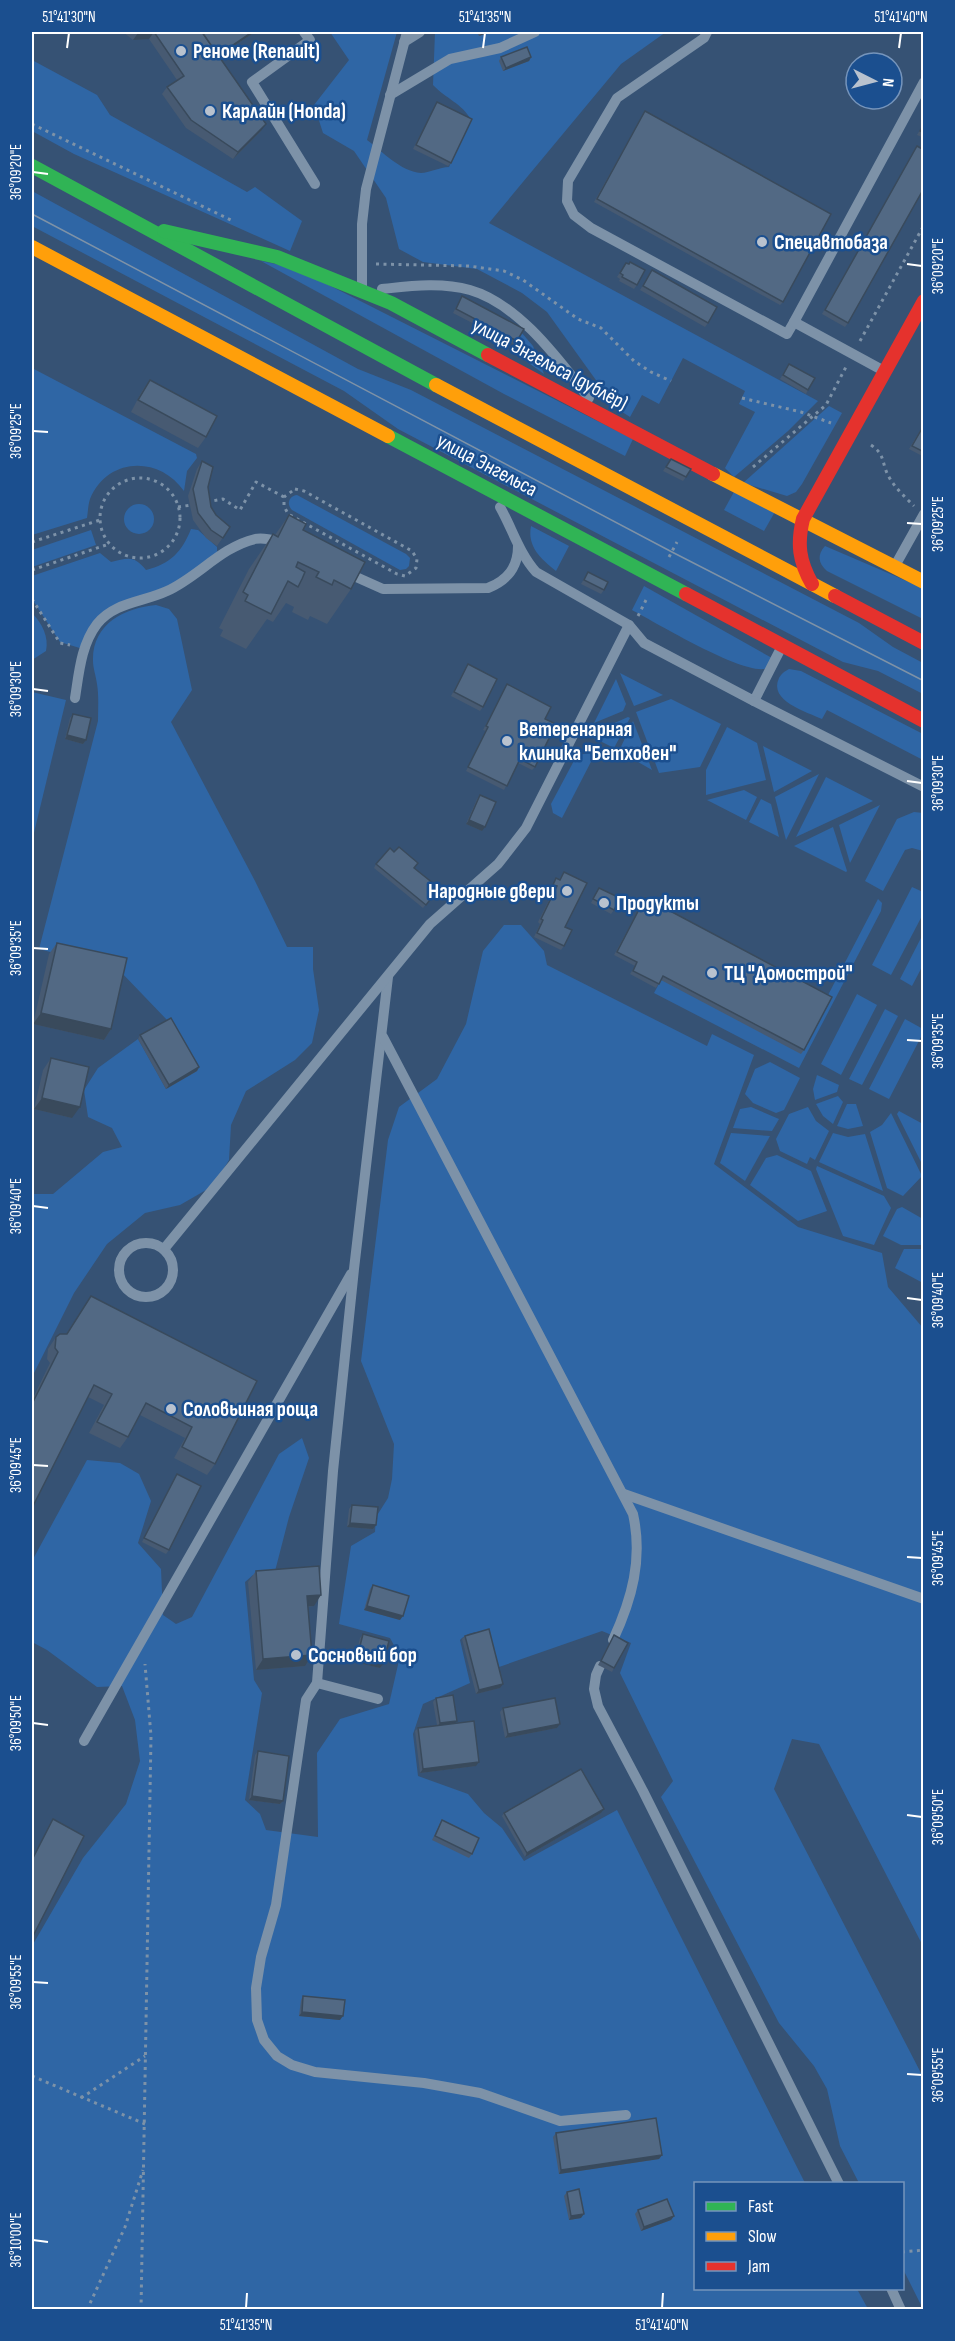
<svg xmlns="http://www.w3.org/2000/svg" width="955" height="2341" font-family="'Sofia Sans Condensed',sans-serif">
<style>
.green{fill:#2f66a5}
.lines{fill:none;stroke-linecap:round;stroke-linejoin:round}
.path{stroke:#7d92a8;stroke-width:3;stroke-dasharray:3 4.5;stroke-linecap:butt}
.lane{stroke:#7d92a8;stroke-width:10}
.fast{stroke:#30b455;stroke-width:14}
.slow{stroke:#ff9f0a;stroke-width:14}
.jam{stroke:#e5322d;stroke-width:14}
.tram{stroke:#7e92a7;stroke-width:1.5}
.wall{fill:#475a72}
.shaded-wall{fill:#394a5c}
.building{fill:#526984;stroke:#394a5c;stroke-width:1.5}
.ticks{fill:none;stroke:#fff;stroke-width:2}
.poi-dot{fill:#b9c2ce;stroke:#1b4f8f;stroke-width:2}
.labels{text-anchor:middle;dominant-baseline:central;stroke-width:5;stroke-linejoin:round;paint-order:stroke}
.poi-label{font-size:21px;font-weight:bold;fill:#fff;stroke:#1b4f8f;text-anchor:start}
.street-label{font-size:21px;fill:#fff;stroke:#1b4f8f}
.neatline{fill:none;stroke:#fff;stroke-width:2}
.ticks-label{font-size:15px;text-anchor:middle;fill:#fff}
</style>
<rect width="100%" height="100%" fill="#365274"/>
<g class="green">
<path d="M330,32h67l-30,108c16,12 33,31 54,33 8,0 19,-6 28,-6l22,-47c-8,-16 -26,-22 -38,-35l2,-53h231l-45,32 -132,159 329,178 -30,30 -54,46 -9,-9 30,-56 -16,-8 6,-13 -62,-33 -24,46 -17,-9 -12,22 -14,-9 -69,-96 -25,-19 -45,-24 -54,-7 -24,-13 -13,-51 -32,-47 -31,-18 -9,-28 35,-45z"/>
<path d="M32,60l65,35 13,20 137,77 8,-5 47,34 -12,30 -216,-97 -42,-23z"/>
<path d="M32,191l326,178 53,21 448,233 34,24 30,16v31l-45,-23 -35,-9 -445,-233 -54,-38 -312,-165z"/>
<path d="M261,261l34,7 338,171 -8,17 -121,-62z"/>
<path d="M521,332l12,14 11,28 -32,-23z"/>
<path d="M32,368l164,86 1,4 -10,13 -3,20c-25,-36 -77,-34 -94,8 -2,6 -2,13 -3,19l-55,17z"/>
<path d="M829,406l13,7 -40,71 -6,8 -9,4 -44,-13z"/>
<path d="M735,490l41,20 -12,21 -40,-21z"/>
<path d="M297,495l109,59 4,4 -1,8 -3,3 -6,1 -108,-60c-6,-6 -3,-14 5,-15z"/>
<circle cx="139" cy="519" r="15"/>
<path d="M531,526l38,20 -13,25c-15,-12 -29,-24 -25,-45z"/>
<path d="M191,529l7,1 19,17v10l-32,25 -69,26 -33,41 -23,-7 -28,-43v-23l68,-23 11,9c17,-4 23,-7 35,8 24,-6 36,-18 45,-41z"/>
<path d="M91,530l5,15 -64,22v-17z"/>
<path d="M825,546l98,42v31l-96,-48c-9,-8 -10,-16 -2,-25z"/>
<path d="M644,586l128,72 -4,10c-21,10 -113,-46 -136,-58z"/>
<path d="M156,605l13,4 8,10 15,71 -21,32 84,159 32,66h26v22l6,41 -7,33 -17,17 -49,31 -15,34 -2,35 -16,26 -33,19 -35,8 -38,31 -33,49 -42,84v-183h21l50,-42 19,-5 -10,-19 -24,-11 -4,-27 14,-22 40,-29 28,50 2,-68 -49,-51 -80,-21 59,-228c0,-12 1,-25 -1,-37 -1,-8 -4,-16 -4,-23 -1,-37 31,-53 63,-56z"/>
<path d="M32,613c10,10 17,24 14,38l-14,9z"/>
<path d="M789,669l12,2 122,63v26l-96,-50 -5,9c-15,-7 -54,-18 -43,-41 3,-5 5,-6 10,-9z"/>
<path d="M620,673l43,22 -29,11z"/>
<path d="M616,679l10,25 -3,7 -29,12z"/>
<path d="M32,692l34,8 -34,141z"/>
<path d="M671,699l50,25 -21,43 -41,6 -23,-61z"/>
<path d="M628,717l2,1 -16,30 -26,-13z"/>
<path d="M633,721l19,49 -33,-19z"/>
<path d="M727,727l30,16 9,37 -60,15v-25z"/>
<path d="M763,746l49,25 -38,21z"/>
<path d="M596,752l-34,66 -9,-5 -2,-9 26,-49z"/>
<path d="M819,774l-33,66 -11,-43z"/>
<path d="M826,777l47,24 -77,36z"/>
<path d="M744,790l13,7 -11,23 -39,-20z"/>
<path d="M761,799l10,5 8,33 -30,-15z"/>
<path d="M880,805l-30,58 -11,-38z"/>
<path d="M914,812l9,1v38l-11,-3 -7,2 -22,41 -18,-10 32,-62z"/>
<path d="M833,827l14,44 -1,1 -52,-26z"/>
<path d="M912,887l11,5v22l-32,61 -19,-10z"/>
<path d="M878,899l4,4 -1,8 -82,157 -145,-75 7,-13 165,19z"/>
<path d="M504,925h17l23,26 3,14 160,81 5,-12 42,21 -40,109 84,63 84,26 6,34 35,41v618l-104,-202 -27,-5 -18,50 149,288v232l-20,-40 -1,-85 -43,-1 -19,-37 -13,-57 -13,-23 -35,-43 -118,-226 12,-16 -53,-108 11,-30 -29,-12 -103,36 -10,-34c-10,-3 -22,-1 -29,7l10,43 -47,21 -10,30 5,42 50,18 16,19 18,15 22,33 93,-51 188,373 -109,1v104l161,1 11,20h-836v-363l51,-88 43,-54 14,-43 -5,-41 -13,-34 -25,1 -50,-37 -15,-8v-81l55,-101 33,3 19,11 12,27 -13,42 23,26 2,46 13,9 16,-7 87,-163 23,-16 7,20 -20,59 -15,58h-21l-8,7 9,98 8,13 -17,107 15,14 6,16 52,7 -1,-84 23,-34 49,-15 11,-48 -10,-18 -51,-14 12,-78 24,-14 1,-15 12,-19 4,-19 2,-35 -33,-83 27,-221 11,-33 38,-28 29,-55 17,-73z"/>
<path d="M923,934v31l-11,21 -12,-7z"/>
<path d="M857,994l20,11 -36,70 -20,-11z"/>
<path d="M885,1009l13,7 -36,69 -13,-6z"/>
<path d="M905,1019l18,10v4l-34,66 -20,-10z"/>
<path d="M770,1062l30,16 -16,32 -8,3 -23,-10 -8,-9 10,-25z"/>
<path d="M817,1075l22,10 -2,7 -22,8 -2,-11z"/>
<path d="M838,1096l5,6 -10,22 -10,-8 -7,-12z"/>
<path d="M847,1104h9l7,22 -15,3 -11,-3z"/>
<path d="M751,1107l28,12 -7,12 -39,-3 7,-19z"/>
<path d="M808,1107l8,14 13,10 -14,29 -5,-3 -3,7 -27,-13 -4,-12 13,-25z"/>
<path d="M899,1111l24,13v42l-26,-52z"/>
<path d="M891,1113l31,63 -19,20 -16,-8 -17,-56 12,-7z"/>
<path d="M731,1133l39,3 -25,45 -25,-18z"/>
<path d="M833,1133l15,4 17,-3 18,57 -64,-29z"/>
<path d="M777,1155l34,16 16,40 -29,10 -48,-36 16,-27z"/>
<path d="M817,1166l67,30 7,12 -17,37 -31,-9 -27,-67z"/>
<path d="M902,1207l21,12v26h-22l-18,-9 14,-27z"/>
<path d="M904,1249h19v34l-28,-15z"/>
</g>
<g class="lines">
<g class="path">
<path d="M32,124l201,97"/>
<path d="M376,264l93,2 35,5 19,9 55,39 23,9 33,33 17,11 20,9"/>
<path d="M860,341l64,-116"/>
<path d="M742,398l59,14 30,11"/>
<path d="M871,445c15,10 10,18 18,32 6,11 16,20 25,29"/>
<path d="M753,467l73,-62 21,-40"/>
<circle cx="140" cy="518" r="40"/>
<path d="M295,489l9,2 108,60 5,8 -1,9 -11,8 -8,-2 -109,-60 -4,-8v-9z"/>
<path d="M207,502l16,-3 17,11 16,-28 28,15"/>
<path d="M178,507l13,-2"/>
<path d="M32,542l68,-22"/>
<path d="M669,557l8,-15"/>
<path d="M32,570l77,-26"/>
<path d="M32,599l28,44 10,2"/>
<path d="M638,616l8,-16"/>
<path d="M32,2076l113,48"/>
<path d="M81,2098l64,-42"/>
<path d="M902,2252l22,-2"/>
<path d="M87,2310l38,-83 18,-57"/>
<path d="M141,2310l10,-574 -6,-72"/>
</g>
<g class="lane">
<path d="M304,32l6,8 -58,42 63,102"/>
<path d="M707,32l-3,6 -87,60 -49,83 -1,20 7,14 17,13 196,106 7,-12"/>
<path d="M404,42l16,-10"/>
<path d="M390,95l60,-36 50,-11 35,-16"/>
<path d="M382,289c29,-3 59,-7 88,1 49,14 89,70 119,108"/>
<path d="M362,290v-66l4,-35 41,-157"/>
<path d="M884,371l-90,-49 130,-240"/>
<path d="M500,507c12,21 19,46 36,65l93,53 15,18 110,58 27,-53"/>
<path d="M896,564l28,-50"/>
<path d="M345,572l38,17 105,-1c20,-8 30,-21 30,-42"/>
<path d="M75,698c4,-25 6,-53 22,-74 17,-22 47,-22 70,-33 31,-14 54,-44 88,-52 9,-2 18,1 27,3"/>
<path d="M754,701l170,86"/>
<path d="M388,977l-34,292 -21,202 -16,212 -11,17 -30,205 -15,52 -5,31 1,32 7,20 13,16 15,9 23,7 109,11 56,10 80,28 66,-6"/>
<path d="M383,1037l250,477c10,45 -1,85 -20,126"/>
<circle cx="146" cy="1270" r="27"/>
<path d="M164,1249l266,-325 68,-60 28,-36 103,-203"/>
<path d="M624,1494l300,105"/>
<path d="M600,1666l-4,9 -2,14 4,17 45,85 196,393"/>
<path d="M317,1683l61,16"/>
<path d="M84,1741l267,-467"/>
<path d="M891,2288l10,22"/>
</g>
<g class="fast">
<path d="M32,166l404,219"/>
<path d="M164,231l113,26 114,46 97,52"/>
<path d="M388,436l298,158"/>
</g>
<g class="slow">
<path d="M32,247l356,189"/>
<path d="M436,385l399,211"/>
<path d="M713,474l211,108"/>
</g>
<g class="jam">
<path d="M488,355l225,119"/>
<path d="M812,584c-13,-23 -15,-40 -9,-65l121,-218"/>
<path d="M686,594l238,127"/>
<path d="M835,596l89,47"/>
</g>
<path class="tram" d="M32,214l640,338 252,129"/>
</g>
<g class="wall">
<path d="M123,32h132l-36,24 42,75 -28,28 -47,-31 -24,-34 5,-7 10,-7 -28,-41 -16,1z"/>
<path d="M477,32h13l-11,4z"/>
<path d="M501,57h30l-2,4 -26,10 -4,-10z"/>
<path d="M437,102l14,61 -3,3 -35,-17z"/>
<path d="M645,111l138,191 -3,3 -186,-103z"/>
<path d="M924,123v15l-7,-3z"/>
<path d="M917,146l-69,177 -3,4 -23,-13z"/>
<path d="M626,263l11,22 -3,4 -15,-8 1,-2 -3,-2z"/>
<path d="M650,274l58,49 -3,4 -65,-37z"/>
<path d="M462,296l55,45 -2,4 -62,-32z"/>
<path d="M789,364l19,26 -2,4 -26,-15z"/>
<path d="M150,380l56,57 -8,11 -67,-36 11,-21z"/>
<path d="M924,424v33l-15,-8z"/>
<path d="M671,459l15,18 -3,4 -20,-10z"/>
<path d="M202,461l9,46 5,8 14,12 -13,19 -11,-8 -13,-18 -5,-24 9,-27z"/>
<path d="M289,515l62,74 -24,35 -17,-8 -2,4 -16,-8 2,-5 -8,-4 -13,19 -6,-3 -21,30 -26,-13 3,-6 -4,-2 30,-59 24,-35 2,1z"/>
<path d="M588,572l16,18 -3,4 -20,-10z"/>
<path d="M468,664l15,43 -3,4 -29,-15z"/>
<path d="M507,684l38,35 -10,48 -3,3 -14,-7 -14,27 -38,-19 20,-40 -3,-1z"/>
<path d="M73,714l13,26 -3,4 -18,-5 5,-21z"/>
<path d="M480,795l2,36 -16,-7 11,-25z"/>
<path d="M376,864l38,4 25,20 -16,20 -49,-40z"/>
<path d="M564,872l1,55 -1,19 -3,4 -27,-13 6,-13 -2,-2 16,-32 -3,-1 5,-11 3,2z"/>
<path d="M599,888l15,22 -3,4 -20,-11z"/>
<path d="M645,898l27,14 132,138 -3,4 -140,-74 -5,8 -26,-14 5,-8 -21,-11z"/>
<path d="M57,943l54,86 -7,11 -71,-16 16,-70z"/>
<path d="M140,1035l59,32 -2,4 -31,18 -28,-50z"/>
<path d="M51,1058l21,60 -38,-9 9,-39z"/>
<path d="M91,1296l166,85 -42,83 -8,11 -33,-17 11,-20 -45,-23 -12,22 -8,11 -31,-15 15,-28 -16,-8 -56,111v-108l18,-37 -3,-4 1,-10 8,-12 10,-3z"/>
<path d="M177,1474l-8,76 -3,4 -24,-12z"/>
<path d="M352,1505l24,20 -3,4 -26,-2 2,-18z"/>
<path d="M256,1571l58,35 -6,1 -3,59 -49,4 -8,-88z"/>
<path d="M373,1585l27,35 -36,-10 6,-21z"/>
<path d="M363,1634l20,30 -3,4 -26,-6 6,-24z"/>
<path d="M614,1635v33l-2,4 -14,-7z"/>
<path d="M465,1636l35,52 -24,6 -14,-55z"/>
<path d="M436,1698l21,23 -2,2 21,43 -56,7 -5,-42 3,-3 19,-3 -4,-23z"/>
<path d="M503,1708l57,16 -3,4 -52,10 -5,-26z"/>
<path d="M258,1751l25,50 -3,3 -31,-4 6,-45z"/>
<path d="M504,1813h97l-76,44 -23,-41z"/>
<path d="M442,1820l30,34 -3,4 -37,-18z"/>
<path d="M303,1996l37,24 -41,-4 2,-16z"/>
<path d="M556,2133l106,22 -3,4 -100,15 -6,-37z"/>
<path d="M567,2192l14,26 -12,2 -5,-24z"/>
<path d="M638,2210l36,6 -3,4 -30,11 -6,-17z"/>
</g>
<g class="shaded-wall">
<path d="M154,32l-5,7 -16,1 5,-7z"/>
<path d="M252,32h3l-44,29 3,-3z"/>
<path d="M485,32h5l-11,4 3,-3z"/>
<path d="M531,57l-2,4 -26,10 3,-3z"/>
<path d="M266,124l-5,7 -28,28 5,-7z"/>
<path d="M67,735l19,5 -3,4 -18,-5z"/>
<path d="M469,820l16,7 -3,4 -16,-7z"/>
<path d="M41,1013l70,16 -7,11 -71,-16z"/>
<path d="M199,1067l-2,4 -31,18 3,-4z"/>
<path d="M42,1098l38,9 -8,11 -38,-9z"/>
<path d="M350,1523l26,2 -3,4 -26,-2z"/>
<path d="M321,1595l-7,11 -15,1 8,-11z"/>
<path d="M367,1606l36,10 -3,4 -36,-10z"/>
<path d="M312,1655l-7,11 -49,4 7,-11z"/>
<path d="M357,1658l26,6 -3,4 -26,-6z"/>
<path d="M503,1684l-3,4 -24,6 3,-4z"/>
<path d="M457,1721l-3,4 -17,2 3,-4z"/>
<path d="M560,1724l-3,4 -52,10 3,-4z"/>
<path d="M479,1762l-3,4 -56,7 3,-4z"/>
<path d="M252,1796l31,5 -3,3 -31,-4z"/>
<path d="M604,1809l-3,4 -76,44 2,-4z"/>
<path d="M302,2012l41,4 -3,4 -41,-4z"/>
<path d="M662,2155l-3,4 -100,15 2,-4z"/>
<path d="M584,2214l-3,4 -12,2 2,-4z"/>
<path d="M674,2216l-3,4 -30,11 3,-4z"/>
</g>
<g class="building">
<path d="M154,32h48l64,92 -28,28 -47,-32 -24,-33 17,-11z"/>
<path d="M202,32h50l-34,23z"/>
<path d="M527,47l4,10 -25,11 -5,-11z"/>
<path d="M437,102l35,17 -21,44 -35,-18z"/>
<path d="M645,111l186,103 -48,88 -186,-103z"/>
<path d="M924,124v9l-4,-2z"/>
<path d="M917,146l7,4v38l-76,135 -23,-13z"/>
<path d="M630,262l15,8 -8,15 -15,-8 1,-2 -3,-2 6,-10 3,1z"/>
<path d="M652,270l65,37 -9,16 -65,-37z"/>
<path d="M462,296l62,33 -7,12 -61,-32z"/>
<path d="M789,364l26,14 -7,12 -25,-15z"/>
<path d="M150,380l67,36 -11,21 -68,-37z"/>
<path d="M924,425v27l-12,-6z"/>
<path d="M671,459l20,10 -5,8 -20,-10z"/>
<path d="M202,461l11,6 -5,20 3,20 5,8 14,12 -7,11 -12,-8 -13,-17 -5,-24z"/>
<path d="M289,515l17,9 -3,6 62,32 -14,27 -17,-9 -2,5 -16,-8 3,-5 -21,-10 -2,5 9,5 -3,7 -4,8 -10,-6 -17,33 -26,-13 3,-6 -5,-3 30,-58 5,3z"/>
<path d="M588,572l20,10 -4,8 -20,-10z"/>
<path d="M468,664l29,15 -14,28 -29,-15z"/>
<path d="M507,684l44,23 -6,12 11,5 -21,43 -15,-8 -13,27 -39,-19 20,-40 -2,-1z"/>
<path d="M73,714l18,4 -5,22 -19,-5z"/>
<path d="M480,795l16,7 -11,25 -16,-7z"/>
<path d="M399,847l19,16 -4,5 25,20 -13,17 -50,-41 14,-16 4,4z"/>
<path d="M564,872l23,11 -22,44 7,3 -8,16 -27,-13 6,-13 -2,-1 16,-33 -4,-1 3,-7 4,2z"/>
<path d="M599,888l21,10 -6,12 -21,-11z"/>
<path d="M645,898l20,11 1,-3 8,4 -2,2 160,85 -28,53 -141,-74 -4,8 -26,-13 4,-9 -20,-10z"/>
<path d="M57,943l70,15 -16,71 -70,-16z"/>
<path d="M171,1018l28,49 -30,18 -29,-50z"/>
<path d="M51,1058l38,9 -9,40 -38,-9z"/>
<path d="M91,1296l166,85 -42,83 -33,-17 10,-20 -46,-24 -18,34 -31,-15 15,-28 -18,-9 -62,123v-104l26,-52 -3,-4 1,-11 4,-3h7z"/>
<path d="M177,1474l24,12 -32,64 -25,-12z"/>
<path d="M352,1505l26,2 -2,18 -26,-2z"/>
<path d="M319,1566l2,29 -14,1 5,59 -49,4 -7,-88z"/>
<path d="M373,1585l36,11 -6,20 -36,-10z"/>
<path d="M489,1629l14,55 -24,6 -14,-54z"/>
<path d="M363,1634l26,7 -6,23 -26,-6z"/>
<path d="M614,1635l14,8 -14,25 -13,-7z"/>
<path d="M453,1695l4,26 -17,2 -4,-25z"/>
<path d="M555,1698l5,26 -52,10 -5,-26z"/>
<path d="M474,1721l5,41 -56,7 -5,-41z"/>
<path d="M258,1751l31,5 -6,45 -31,-5z"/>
<path d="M581,1769l23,40 -77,44 -23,-40z"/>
<path d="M53,1819l31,17 -52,102v-78z"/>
<path d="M442,1820l37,18 -7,16 -37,-18z"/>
<path d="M303,1996l42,4 -2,16 -41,-4z"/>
<path d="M656,2118l6,37 -101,15 -5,-37z"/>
<path d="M579,2189l5,25 -13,2 -4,-24z"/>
<path d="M667,2199l7,17 -30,11 -6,-17z"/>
</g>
<path class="ticks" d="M67,48l2,-15M483,48l2,-15M899,48l2,-15M33,172l15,2M907,264l15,2M33,431l15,1M907,523l15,1M33,689l15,2M907,781l15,2M33,948l15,1M907,1040l15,1M33,1206l15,2M907,1298l15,2M33,1465l15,1M907,1557l15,1M33,1723l15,2M907,1815l15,2M33,1982l15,1M907,2074l15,1M33,2240l15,2M246,2308l1,-15M662,2308l1,-15"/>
<g class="poi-dot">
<circle cx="181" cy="51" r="6"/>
<circle cx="210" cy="111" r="6"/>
<circle cx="762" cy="242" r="6"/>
<circle cx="507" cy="741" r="6"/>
<circle cx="567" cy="891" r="6"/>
<circle cx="604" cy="903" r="6"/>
<circle cx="712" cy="973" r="6"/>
<circle cx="171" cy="1409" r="6"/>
<circle cx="296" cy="1655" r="6"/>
</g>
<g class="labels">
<g class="poi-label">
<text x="193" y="51">Реноме (Renault)</text>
<text x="222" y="111">Карлайн (Honda)</text>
<text x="774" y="242">Спецавтобаза</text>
<text x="519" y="729">Ветеренарная<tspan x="519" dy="24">клиника "Бетховен"</tspan></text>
<text x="555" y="891" text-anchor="end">Народные двери</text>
<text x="616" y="903">Продукты</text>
<text x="724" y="973">ТЦ "Домострой"</text>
<text x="183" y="1409">Соловьиная роща</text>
<text x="308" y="1655">Сосновый бор</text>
</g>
<g class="street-label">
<text transform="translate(550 364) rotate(28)">улица Энгельса (дублёр)</text>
<text transform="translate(487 465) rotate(28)">улица Энгельса</text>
</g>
</g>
<rect width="955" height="2341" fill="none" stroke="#1b4f8f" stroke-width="66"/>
<rect x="694" y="2182" width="210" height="108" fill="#1b4f8f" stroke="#7695bc" stroke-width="1.5"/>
<rect x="706" y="2202" width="30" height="9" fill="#30b455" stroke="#7695bc" stroke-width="1.5"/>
<text x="748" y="2212" font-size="18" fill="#ffffff">Fast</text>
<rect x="706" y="2232" width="30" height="9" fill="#ff9f0a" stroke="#7695bc" stroke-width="1.5"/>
<text x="748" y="2242" font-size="18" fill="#ffffff">Slow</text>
<rect x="706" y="2262" width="30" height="9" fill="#e5322d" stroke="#7695bc" stroke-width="1.5"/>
<text x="748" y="2272" font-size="18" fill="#ffffff">Jam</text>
<g transform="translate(874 81) rotate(96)"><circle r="28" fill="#1b4f8f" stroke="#7695bc" stroke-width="1.5"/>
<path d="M0-4.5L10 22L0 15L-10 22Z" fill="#b9c2ce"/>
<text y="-9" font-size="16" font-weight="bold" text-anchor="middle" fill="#ffffff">N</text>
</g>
<rect x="33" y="33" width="889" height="2275" class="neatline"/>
<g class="ticks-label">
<text x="69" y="22">51°41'30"N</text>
<text x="485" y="22">51°41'35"N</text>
<text x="901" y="22">51°41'40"N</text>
<text transform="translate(16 172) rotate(-90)" y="5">36°09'20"E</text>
<text transform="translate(938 266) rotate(-90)" y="5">36°09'20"E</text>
<text transform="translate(16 431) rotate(-90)" y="5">36°09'25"E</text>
<text transform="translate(938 524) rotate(-90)" y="5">36°09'25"E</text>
<text transform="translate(16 689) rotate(-90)" y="5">36°09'30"E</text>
<text transform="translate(938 783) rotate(-90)" y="5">36°09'30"E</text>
<text transform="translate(16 948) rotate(-90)" y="5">36°09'35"E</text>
<text transform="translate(938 1041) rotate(-90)" y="5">36°09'35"E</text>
<text transform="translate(16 1206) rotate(-90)" y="5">36°09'40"E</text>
<text transform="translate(938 1300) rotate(-90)" y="5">36°09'40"E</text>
<text transform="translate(16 1465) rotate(-90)" y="5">36°09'45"E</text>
<text transform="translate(938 1558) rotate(-90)" y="5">36°09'45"E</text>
<text transform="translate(16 1723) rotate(-90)" y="5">36°09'50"E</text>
<text transform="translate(938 1817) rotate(-90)" y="5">36°09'50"E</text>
<text transform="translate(16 1982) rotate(-90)" y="5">36°09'55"E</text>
<text transform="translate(938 2075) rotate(-90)" y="5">36°09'55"E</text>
<text transform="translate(16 2240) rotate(-90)" y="5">36°10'00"E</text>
<text x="246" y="2330">51°41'35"N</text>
<text x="662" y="2330">51°41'40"N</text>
</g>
</svg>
